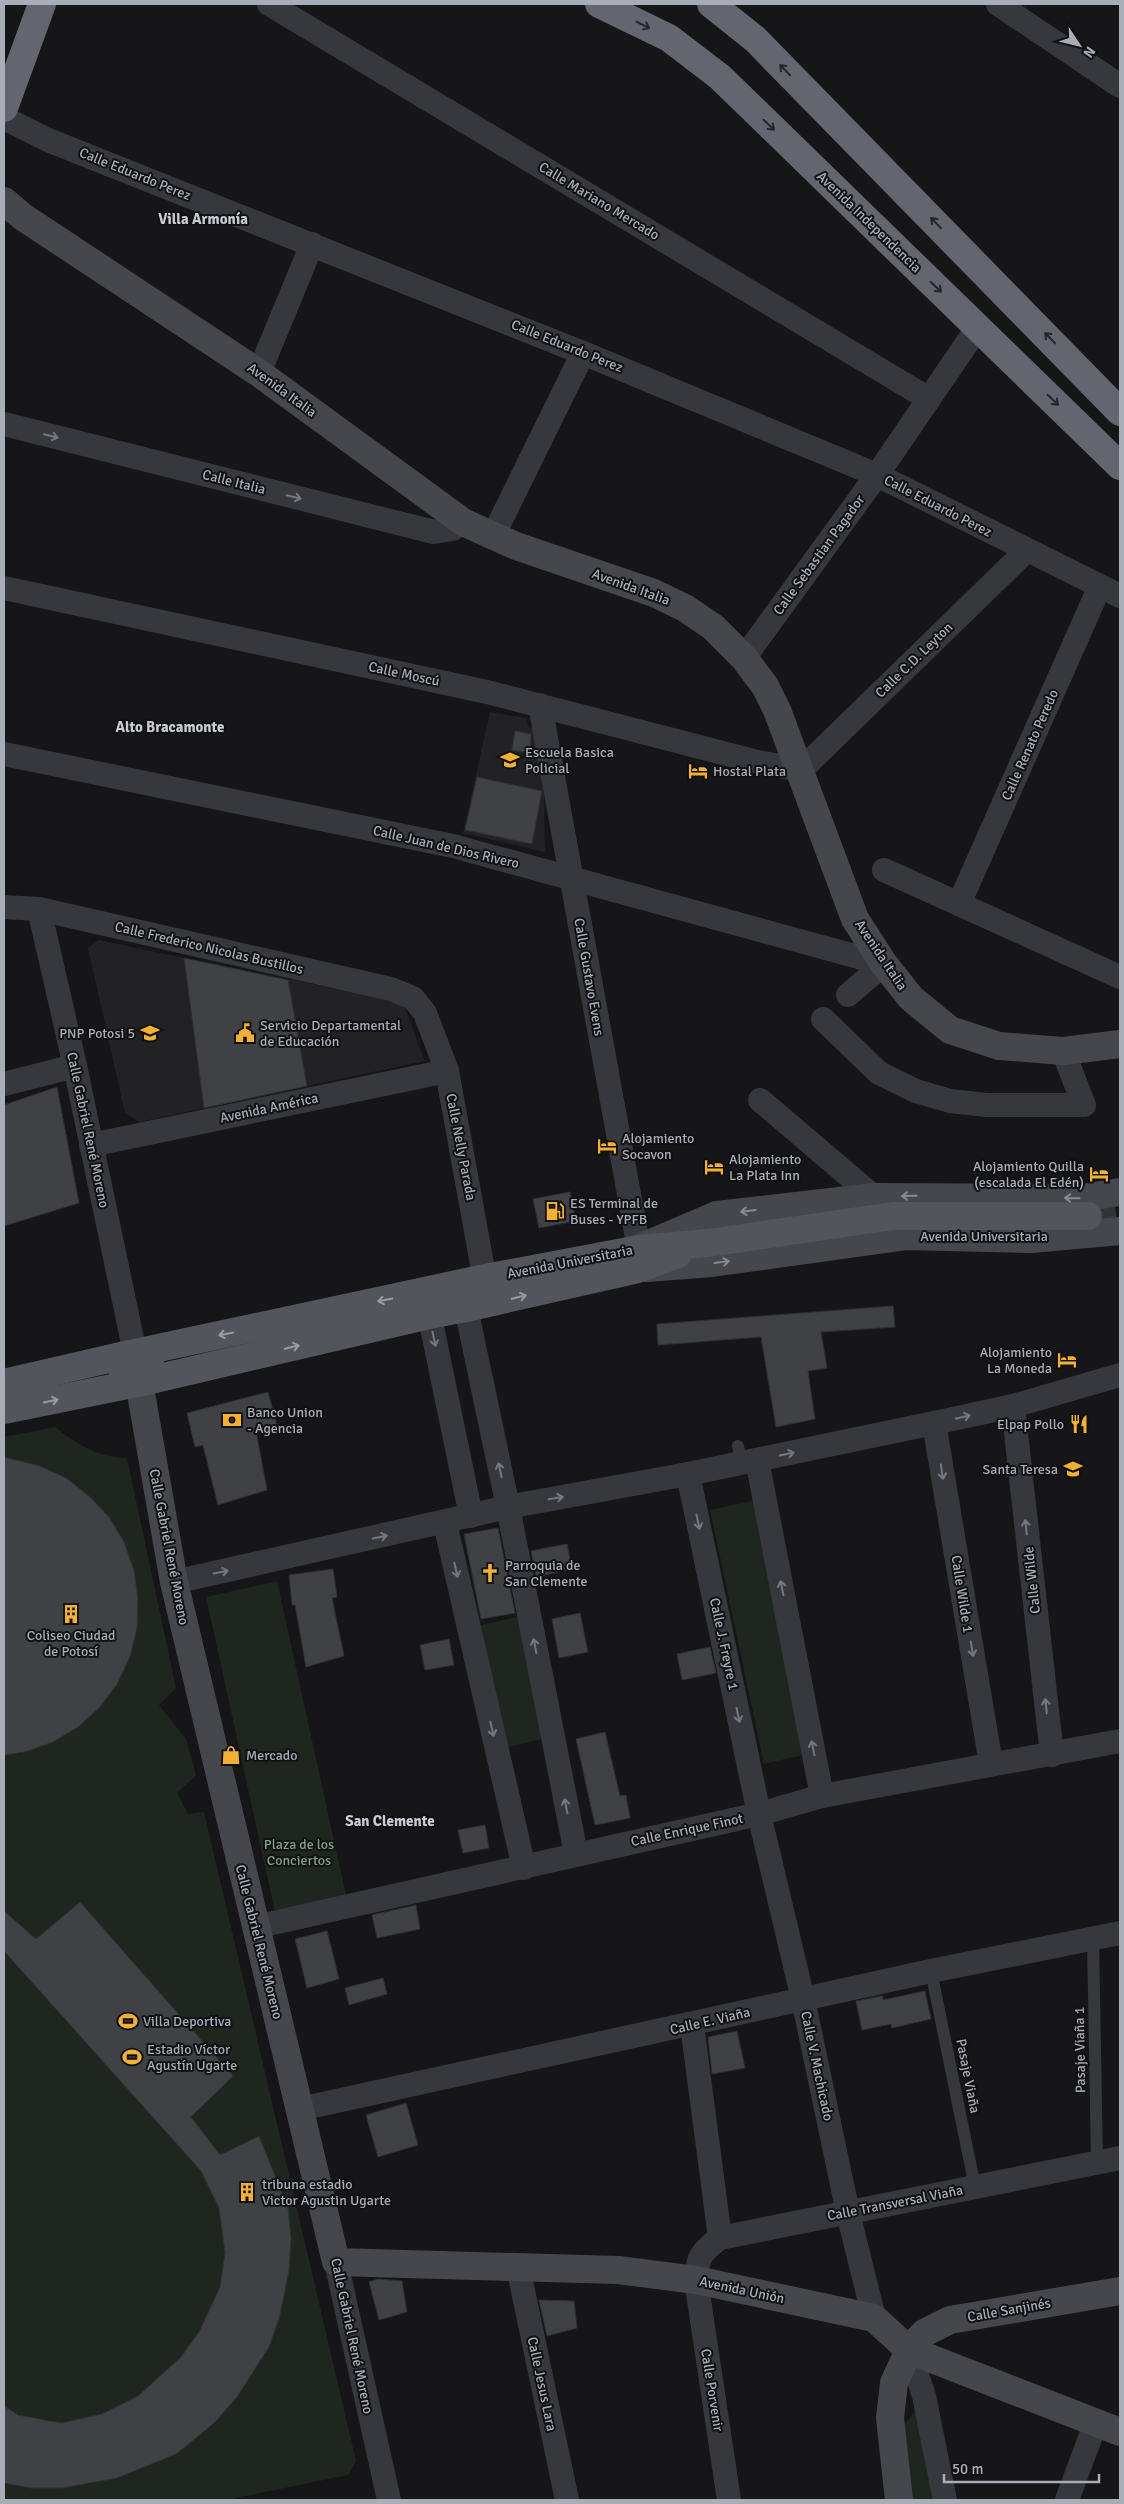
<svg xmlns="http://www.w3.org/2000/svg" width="1124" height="2504" font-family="Signika,sans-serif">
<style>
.built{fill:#222225}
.green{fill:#1e261f}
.building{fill:#404145;stroke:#303034}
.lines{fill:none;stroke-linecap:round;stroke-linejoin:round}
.primary-tunnel{stroke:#333438;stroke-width:28;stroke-dasharray:28 14;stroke-linecap:butt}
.lane{stroke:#37383d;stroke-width:12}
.street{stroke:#37383d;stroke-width:24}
.secondary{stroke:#45474d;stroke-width:28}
.primary{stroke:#53555c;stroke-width:28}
.highway{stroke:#63666e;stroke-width:28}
.oneway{stroke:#26262a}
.oneway2{stroke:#757881}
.oneway3{stroke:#858993}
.oneway4{stroke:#979ba6}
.labels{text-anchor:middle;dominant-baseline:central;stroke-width:4;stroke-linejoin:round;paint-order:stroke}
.street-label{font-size:14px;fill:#a8adb8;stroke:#111113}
.poi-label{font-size:14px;fill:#a8adb8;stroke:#111113;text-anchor:start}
.park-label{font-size:14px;fill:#7fa381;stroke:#111113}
.neighbourhood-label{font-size:15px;font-weight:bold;fill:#c9ccd4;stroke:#111113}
</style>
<rect width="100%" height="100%" fill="#161618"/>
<g class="built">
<path d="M490,712l37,6 1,9 8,1 8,63 1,61 -82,-19z"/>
<path d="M99,940l85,18 20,150 -64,14 -15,-9 -37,-165z"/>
<path d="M288,979l115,24 22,58 -118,25z"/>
</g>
<g class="green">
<path d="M55,1427c22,17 44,31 72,31l49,230 -17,17 27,34 10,36 -19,18 11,21 16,-2 152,649 -8,14 -122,25h-222v-1063z"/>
<path d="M753,1501l54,253 -43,10 -54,-254z"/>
<path d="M277,1581l69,314 -71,17 -69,-315z"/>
<path d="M521,1616l25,122 -42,10 -27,-122z"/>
<path d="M917,2410l16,90h-23l-7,-74z"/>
</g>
<g class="building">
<path d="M515,731l16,3 -1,19 -18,-3z"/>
<path d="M477,777l65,14 -10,53 -67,-14z"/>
<path d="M184,958l104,22 19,106 -103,22z"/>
<path d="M57,1087l22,116 -75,23v-121z"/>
<path d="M570,1192l6,29 -37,7 -6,-29z"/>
<path d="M893,1306l2,21 -74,5 6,36 -19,3 7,48 -39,8 -15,-90 -103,8 -1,-21z"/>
<path d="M268,1392l9,34 -21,5 11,59 -49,15 -15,-60 -8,2 -8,-34z"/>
<path d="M4,1457l36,9 26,12 23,18 20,21 15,25 10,28 4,29 -1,29 -7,29 -13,27 -17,23 -22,20 -25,15 -28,10 -21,3z"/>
<path d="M498,1528l17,85 -34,6 -17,-85z"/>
<path d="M567,1544l5,25 -36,8 -5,-26z"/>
<path d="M333,1569l4,28 -5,1 12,58 -38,11 -11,-62h-3l-3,-30z"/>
<path d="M580,1613l8,39 -29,6 -7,-39z"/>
<path d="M449,1639l5,26 -29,5 -5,-25z"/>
<path d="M710,1647l6,26 -34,7 -5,-26z"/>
<path d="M605,1732l15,64 6,-1 4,23 -35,7 -19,-86z"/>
<path d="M485,1825l4,23 -26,5 -5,-23z"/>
<path d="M80,1902l153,174 -42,41 29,38 39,-19 29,72 3,31 -2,32 -10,48 -10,28 -32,50 -21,24 -15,13 -25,20 -59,24 -55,10h-31l-27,-5v-77l14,9 43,8 41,-9 36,-18 43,-39 18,-25 21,-45 5,-34 -6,-45 -18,-37 -197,-220v-40l32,28z"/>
<path d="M416,1905l4,24 -43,9 -5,-23z"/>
<path d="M327,1931l12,48 -32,9 -12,-49z"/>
<path d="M383,1978l4,16 -38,11 -4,-17z"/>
<path d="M925,1991l6,28 -39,9 -1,-4 -29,6 -6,-29 26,-5 1,4z"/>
<path d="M737,2031l8,37 -33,6 -4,-37z"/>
<path d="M406,2103l12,42 -40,12 -12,-42z"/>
<path d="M378,2279l24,2 5,31 -28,8 -10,-38z"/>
<path d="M539,2300l35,1 3,27 -30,8z"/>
</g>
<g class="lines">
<path class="primary-tunnel" d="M1088,1216l32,-5"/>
<g class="lane">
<path d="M738,1446l3,17"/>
<path d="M1093,1938l4,223"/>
<path d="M931,1971l44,216"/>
</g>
<g class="street">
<path d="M269,4l660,395"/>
<path d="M998,4l122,82"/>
<path d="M4,118l44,22 535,213 294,122 243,121"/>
<path d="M259,373l53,-129"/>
<path d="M4,424l430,108 19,-3 10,-7"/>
<path d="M493,536l90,-183"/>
<path d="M4,588l483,104 271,70 43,8 225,-219"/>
<path d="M744,658l133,-183 101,-148"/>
<path d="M540,705l99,544"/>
<path d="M4,754l449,92 431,118"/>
<path d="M884,870l236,107"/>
<path d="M959,904l141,-318"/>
<path d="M4,907l35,2 352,80 22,9 12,15 22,58 41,226"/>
<path d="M39,909l36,157 60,287"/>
<path d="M848,995l36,-31"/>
<path d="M823,1019l56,54 37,18 34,10 37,4h97l-21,-54"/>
<path d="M4,1084l71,-18"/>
<path d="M760,1100l114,97"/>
<path d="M91,1145l356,-74"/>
<path d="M462,1289l46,218 68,347"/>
<path d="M426,1298l45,218"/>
<path d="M1013,1406l39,349"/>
<path d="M934,1423l57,341"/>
<path d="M757,1460l65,336"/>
<path d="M688,1474l71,340 44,185 45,214 26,105"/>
<path d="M445,1523l79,345"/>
<path d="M174,1582l334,-75 180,-33 246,-51 79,-17 107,-31"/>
<path d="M255,1927l504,-113 63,-18 298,-55"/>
<path d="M692,2025l28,213"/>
<path d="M300,2109l631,-138 189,-38"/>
<path d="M336,2262l53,238"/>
<path d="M518,2267l49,233"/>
<path d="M909,2350l15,46 21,104"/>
<path d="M729,2500l-33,-220c1,-23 6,-29 24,-42l400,-80"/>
<path d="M1067,2500l29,-78"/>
</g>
<g class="secondary">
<path d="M4,201l19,16 236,156 204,149 53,24 138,47 31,15 28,19 31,31 21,28 12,24 78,209 29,45 27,34 39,32 49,16 64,5 57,-7"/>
<path d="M642,1247l75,-32 157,-18 207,1 39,-6"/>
<path d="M647,1268l65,-5 195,-27 124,3 89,-8"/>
<path d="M139,1382l35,200 162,680 282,8 78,10 178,38 35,32 211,82"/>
<path d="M899,2500l-9,-82 4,-35 15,-33 15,-17 26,-13 170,-29"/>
</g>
<g class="primary">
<path d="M139,1352l9,5 4,14 -10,11c-21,3 -28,-23 -7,-29l350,-75 154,-29 69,-6 185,-27h195"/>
<path d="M142,1382l287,-67 37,-7 172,-39 40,-15"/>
<path d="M4,1383l126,-29"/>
<path d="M4,1410l133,-27"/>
</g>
<g class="highway">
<path d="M599,4l70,34 51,39 400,389"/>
<path d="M711,4l44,35 365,373"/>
<path d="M4,108l38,-104"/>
</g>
</g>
<defs><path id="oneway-shaft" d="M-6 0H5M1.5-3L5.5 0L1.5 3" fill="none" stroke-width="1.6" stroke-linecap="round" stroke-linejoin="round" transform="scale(1.25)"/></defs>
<g class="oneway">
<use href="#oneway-shaft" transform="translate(643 25) rotate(26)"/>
<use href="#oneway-shaft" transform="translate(785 70) rotate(-134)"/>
<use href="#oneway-shaft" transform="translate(769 125) rotate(44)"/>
<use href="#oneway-shaft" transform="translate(936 223) rotate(-134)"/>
<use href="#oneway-shaft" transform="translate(936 287) rotate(44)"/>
<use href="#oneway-shaft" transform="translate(1050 338) rotate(-134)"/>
<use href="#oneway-shaft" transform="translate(1053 400) rotate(44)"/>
</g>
<g class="oneway2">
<use href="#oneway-shaft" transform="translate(51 436) rotate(14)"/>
<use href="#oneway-shaft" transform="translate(294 497) rotate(14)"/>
<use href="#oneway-shaft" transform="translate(434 1339) rotate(78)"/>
<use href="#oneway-shaft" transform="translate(963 1417) rotate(-13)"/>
<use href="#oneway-shaft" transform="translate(787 1454) rotate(-12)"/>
<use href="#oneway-shaft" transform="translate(500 1470) rotate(-102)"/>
<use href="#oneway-shaft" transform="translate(942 1472) rotate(81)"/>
<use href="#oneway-shaft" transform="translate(556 1498) rotate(-10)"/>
<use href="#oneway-shaft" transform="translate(698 1522) rotate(78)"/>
<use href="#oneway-shaft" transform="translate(1026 1527) rotate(-96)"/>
<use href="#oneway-shaft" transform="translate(380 1537) rotate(-12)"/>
<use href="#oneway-shaft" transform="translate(456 1570) rotate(77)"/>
<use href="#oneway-shaft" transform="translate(221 1572) rotate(-12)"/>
<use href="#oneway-shaft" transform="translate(782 1588) rotate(-101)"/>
<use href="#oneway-shaft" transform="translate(535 1646) rotate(-101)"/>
<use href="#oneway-shaft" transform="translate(972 1649) rotate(81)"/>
<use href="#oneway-shaft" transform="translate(1046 1706) rotate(-96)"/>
<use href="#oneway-shaft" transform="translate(738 1715) rotate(78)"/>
<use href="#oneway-shaft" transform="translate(492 1729) rotate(77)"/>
<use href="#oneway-shaft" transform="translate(813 1748) rotate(-101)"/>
<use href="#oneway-shaft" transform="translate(566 1806) rotate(-101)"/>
</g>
<g class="oneway3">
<use href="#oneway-shaft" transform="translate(909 1196) rotate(179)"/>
<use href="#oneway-shaft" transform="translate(1072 1198) rotate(-179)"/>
<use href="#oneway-shaft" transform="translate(748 1211) rotate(173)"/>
<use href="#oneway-shaft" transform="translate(722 1262) rotate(-8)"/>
</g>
<g class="oneway4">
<use href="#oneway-shaft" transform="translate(519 1297) rotate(-13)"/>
<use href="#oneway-shaft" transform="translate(385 1300) rotate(168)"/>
<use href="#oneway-shaft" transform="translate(226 1334) rotate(168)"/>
<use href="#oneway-shaft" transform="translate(292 1347) rotate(-13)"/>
<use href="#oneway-shaft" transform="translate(51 1401) rotate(-12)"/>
</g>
<defs>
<g id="school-bare" transform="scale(1.5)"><path d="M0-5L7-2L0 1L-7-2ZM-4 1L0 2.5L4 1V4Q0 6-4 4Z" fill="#f2b134" stroke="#111113" stroke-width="2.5" paint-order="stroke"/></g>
<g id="hotel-bare" transform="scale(1.5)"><path d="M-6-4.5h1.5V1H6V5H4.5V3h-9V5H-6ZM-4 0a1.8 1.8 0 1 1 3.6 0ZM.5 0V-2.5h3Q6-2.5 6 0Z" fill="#f2b134" stroke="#111113" stroke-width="2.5" paint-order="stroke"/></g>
<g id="civic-bare" transform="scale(1.5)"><path d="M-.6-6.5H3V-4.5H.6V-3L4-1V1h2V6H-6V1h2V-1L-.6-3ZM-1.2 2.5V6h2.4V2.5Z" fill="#f2b134" stroke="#111113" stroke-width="2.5" paint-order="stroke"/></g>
<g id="fuel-bare" transform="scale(1.5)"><path d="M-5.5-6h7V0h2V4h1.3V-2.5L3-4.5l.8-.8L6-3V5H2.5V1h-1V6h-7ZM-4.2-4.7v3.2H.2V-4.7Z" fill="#f2b134" stroke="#111113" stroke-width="2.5" paint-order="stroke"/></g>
<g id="bank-bare" transform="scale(1.5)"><path d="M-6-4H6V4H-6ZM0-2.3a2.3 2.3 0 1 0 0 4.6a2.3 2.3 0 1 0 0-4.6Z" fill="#f2b134" stroke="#111113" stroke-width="2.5" paint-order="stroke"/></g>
<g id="restaurant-bare" transform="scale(1.5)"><path d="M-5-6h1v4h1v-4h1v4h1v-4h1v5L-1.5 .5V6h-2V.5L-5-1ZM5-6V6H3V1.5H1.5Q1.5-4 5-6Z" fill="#f2b134" stroke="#111113" stroke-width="2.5" paint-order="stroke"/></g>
<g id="church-bare" transform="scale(1.5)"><path d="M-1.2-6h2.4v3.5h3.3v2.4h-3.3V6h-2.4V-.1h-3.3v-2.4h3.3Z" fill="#f2b134" stroke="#111113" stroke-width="2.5" paint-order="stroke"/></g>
<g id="building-bare" transform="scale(1.5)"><path d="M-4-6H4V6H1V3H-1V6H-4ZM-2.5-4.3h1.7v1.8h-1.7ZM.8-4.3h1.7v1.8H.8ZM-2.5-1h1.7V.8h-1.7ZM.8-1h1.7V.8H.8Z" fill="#f2b134" stroke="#111113" stroke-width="2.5" paint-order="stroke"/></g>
<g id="shop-bare" transform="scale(1.5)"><path d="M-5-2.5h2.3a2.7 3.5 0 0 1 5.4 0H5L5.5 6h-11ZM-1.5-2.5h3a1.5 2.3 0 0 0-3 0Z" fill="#f2b134" stroke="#111113" stroke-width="2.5" paint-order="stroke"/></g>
<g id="stadium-bare" transform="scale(1.5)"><path d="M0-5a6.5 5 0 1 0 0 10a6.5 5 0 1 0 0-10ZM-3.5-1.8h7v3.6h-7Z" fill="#f2b134" stroke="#111113" stroke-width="2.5" paint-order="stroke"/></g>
</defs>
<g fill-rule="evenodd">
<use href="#school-bare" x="510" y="760"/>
<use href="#hotel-bare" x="698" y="771"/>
<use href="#school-bare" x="150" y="1033"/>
<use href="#civic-bare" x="245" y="1033"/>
<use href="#hotel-bare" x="607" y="1146"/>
<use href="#hotel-bare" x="714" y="1167"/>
<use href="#hotel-bare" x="1099" y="1174"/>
<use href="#fuel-bare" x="555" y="1211"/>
<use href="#hotel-bare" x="1067" y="1360"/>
<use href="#bank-bare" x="232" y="1420"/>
<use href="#restaurant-bare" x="1079" y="1424"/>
<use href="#school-bare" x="1073" y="1469"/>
<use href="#church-bare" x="490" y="1573"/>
<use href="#building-bare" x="71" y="1614"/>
<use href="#shop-bare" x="231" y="1755"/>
<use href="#stadium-bare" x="128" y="2021"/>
<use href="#stadium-bare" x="132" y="2057"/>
<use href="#building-bare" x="247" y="2192"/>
</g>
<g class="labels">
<g class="street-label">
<text transform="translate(135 174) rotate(22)">Calle Eduardo Perez</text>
<text transform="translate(599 201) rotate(31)">Calle Mariano Mercado</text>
<text transform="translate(869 222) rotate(44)">Avenida Independencia</text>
<text transform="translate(567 346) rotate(22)">Calle Eduardo Perez</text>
<text transform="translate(282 390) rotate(36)">Avenida Italia</text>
<text transform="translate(234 482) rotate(14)">Calle Italia</text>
<text transform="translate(938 506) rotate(27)">Calle Eduardo Perez</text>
<text transform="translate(819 555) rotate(-54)">Calle Sebastian Pagador</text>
<text transform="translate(631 587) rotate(20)">Avenida Italia</text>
<text transform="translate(914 660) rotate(-44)">Calle C.D. Leyton</text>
<text transform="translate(404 674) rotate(12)">Calle Moscú</text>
<text transform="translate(1030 745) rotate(-66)">Calle Renato Peredo</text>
<text transform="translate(446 847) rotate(13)">Calle Juan de Dios Rivero</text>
<text transform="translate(209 948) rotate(13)">Calle Frederico Nicolas Bustillos</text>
<text transform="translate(881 955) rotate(56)">Avenida Italia</text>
<text transform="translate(589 977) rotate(80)">Calle Gustavo Evens</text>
<text transform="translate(269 1108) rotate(-12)">Avenida América</text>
<text transform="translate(88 1130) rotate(78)">Calle Gabriel René Moreno</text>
<text transform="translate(461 1147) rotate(79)">Calle Nelly Parada</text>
<text x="984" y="1236">Avenida Universitaria</text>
<text transform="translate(570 1262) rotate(-11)">Avenida Universitaria</text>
<text transform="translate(169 1547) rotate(79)">Calle Gabriel René Moreno</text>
<text transform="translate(1032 1580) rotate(-96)">Calle Wilde</text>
<text transform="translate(962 1594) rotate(81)">Calle Wilde 1</text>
<text transform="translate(724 1644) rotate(78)">Calle J. Freyre 1</text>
<text transform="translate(687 1830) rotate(-12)">Calle Enrique Finot</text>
<text transform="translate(259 1942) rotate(76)">Calle Gabriel René Moreno</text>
<text transform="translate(710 2021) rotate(-13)">Calle E. Viaña</text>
<text transform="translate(1080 2050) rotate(-91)">Pasaje Viaña 1</text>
<text transform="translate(817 2066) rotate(78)">Calle V. Machicado</text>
<text transform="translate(968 2076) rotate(79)">Pasaje Viaña</text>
<text transform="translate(895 2203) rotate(-11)">Calle Transversal Viaña</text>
<text transform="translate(742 2290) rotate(12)">Avenida Unión</text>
<text transform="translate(1009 2310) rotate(-10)">Calle Sanjinés</text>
<text transform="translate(352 2336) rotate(78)">Calle Gabriel René Moreno</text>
<text transform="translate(542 2384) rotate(78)">Calle Jesus Lara</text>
<text transform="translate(712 2390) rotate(81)">Calle Porvenir</text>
</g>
<g class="poi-label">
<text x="525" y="752">Escuela Basica<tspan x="525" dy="16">Policial</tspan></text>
<text x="713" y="771">Hostal Plata</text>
<text x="260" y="1025">Servicio Departamental<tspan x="260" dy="16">de Educación</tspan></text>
<text x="135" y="1033" text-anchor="end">PNP Potosi 5</text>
<text x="622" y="1138">Alojamiento<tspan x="622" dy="16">Socavon</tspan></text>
<text x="729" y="1159">Alojamiento<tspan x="729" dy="16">La Plata Inn</tspan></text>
<text x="1084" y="1166" text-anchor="end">Alojamiento Quilla<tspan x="1084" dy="16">(escalada El Edén)</tspan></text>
<text x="570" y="1203">ES Terminal de<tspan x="570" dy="16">Buses - YPFB</tspan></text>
<text x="1052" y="1352" text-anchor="end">Alojamiento<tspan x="1052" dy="16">La Moneda</tspan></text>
<text x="247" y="1412">Banco Union<tspan x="247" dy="16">- Agencia</tspan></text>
<text x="1064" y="1424" text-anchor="end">Elpap Pollo</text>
<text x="1058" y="1469" text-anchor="end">Santa Teresa</text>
<text x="505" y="1565">Parroquia de<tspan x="505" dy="16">San Clemente</tspan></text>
<text x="71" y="1635" text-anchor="middle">Coliseo Ciudad<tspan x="71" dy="16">de Potosí</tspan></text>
<text x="246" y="1755">Mercado</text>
<text x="143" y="2021">Villa Deportiva</text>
<text x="147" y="2049">Estadio Víctor<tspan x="147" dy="16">Agustín Ugarte</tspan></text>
<text x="262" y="2184">tribuna estadio<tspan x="262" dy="16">Victor Agustin Ugarte</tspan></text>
</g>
<g class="park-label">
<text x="299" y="1844">Plaza de los<tspan x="299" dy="16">Conciertos</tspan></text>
</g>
<g class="neighbourhood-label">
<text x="203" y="219">Villa Armonía</text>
<text x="170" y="727">Alto Bracamonte</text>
<text x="390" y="1821">San Clemente</text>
</g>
</g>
<rect width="1124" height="2504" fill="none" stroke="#a8adb8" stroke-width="10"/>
<g transform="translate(1079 45) rotate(125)" stroke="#111113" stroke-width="4" paint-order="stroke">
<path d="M0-4L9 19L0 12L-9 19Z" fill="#a8adb8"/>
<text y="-8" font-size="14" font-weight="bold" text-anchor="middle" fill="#a8adb8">N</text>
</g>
<path d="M944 2474v8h155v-8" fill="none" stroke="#a8adb8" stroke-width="2.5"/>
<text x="952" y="2474" font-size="15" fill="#a8adb8" stroke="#111113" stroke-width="4" paint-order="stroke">50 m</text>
</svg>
